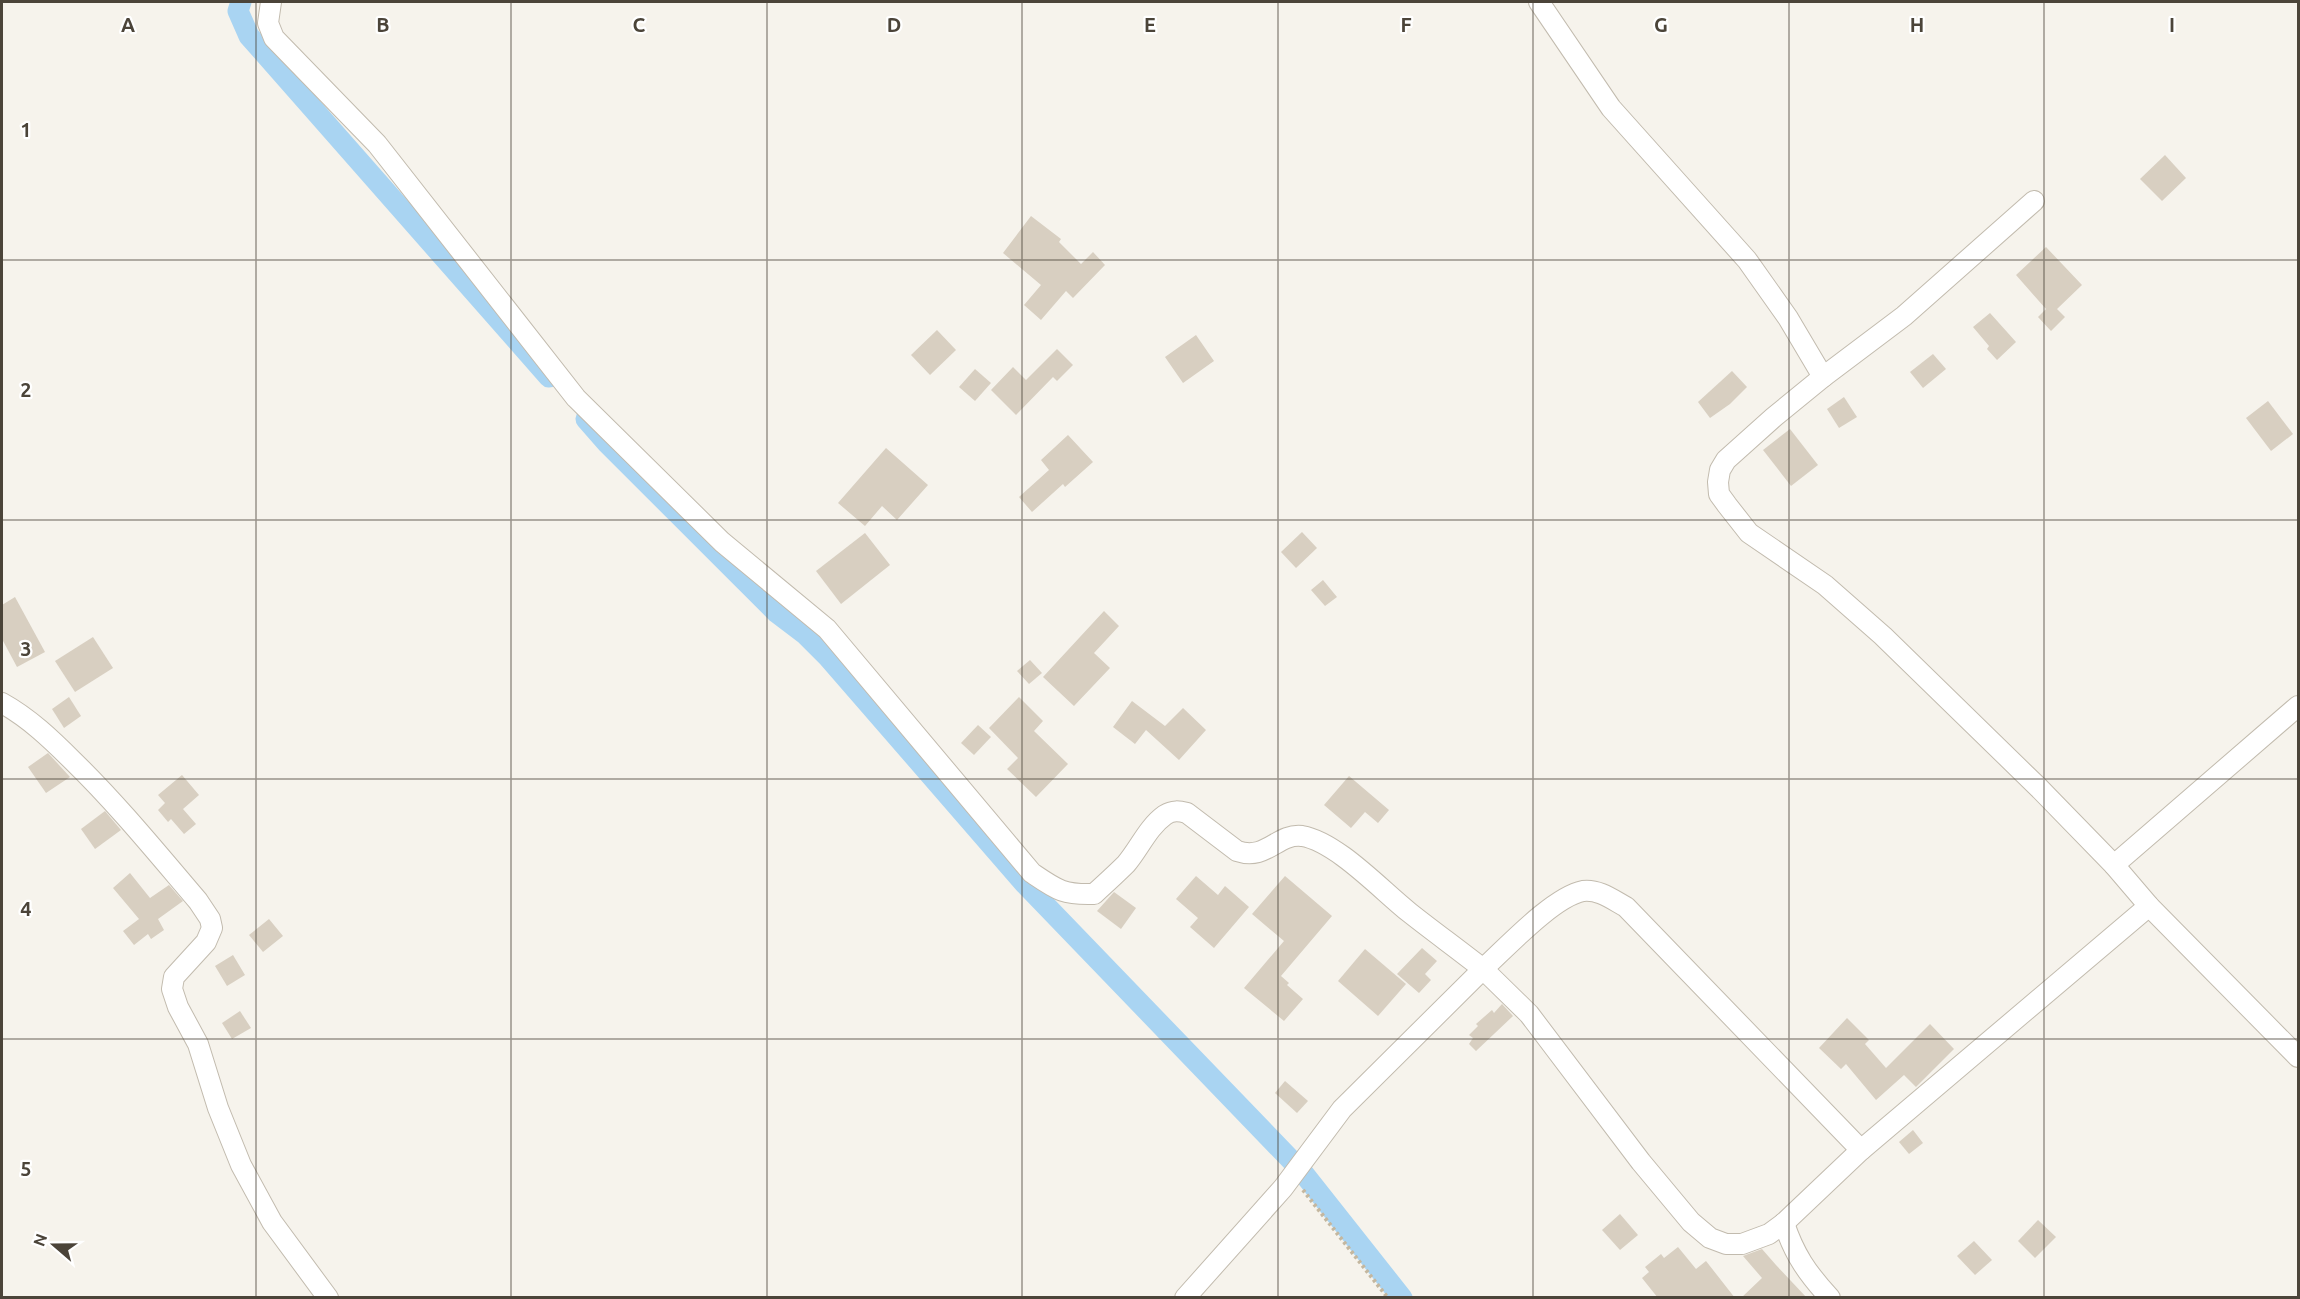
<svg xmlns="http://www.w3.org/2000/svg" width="2300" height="1299" font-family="Ubuntu,sans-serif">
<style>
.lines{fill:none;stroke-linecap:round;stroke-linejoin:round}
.canal{stroke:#a9d4f2;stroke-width:21}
.building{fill:#d8cfc1}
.minor-casing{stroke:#c2bbae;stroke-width:22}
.path{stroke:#c4b79f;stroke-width:4;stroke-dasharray:3 3;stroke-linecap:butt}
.minor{stroke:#fff;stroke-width:20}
.grid{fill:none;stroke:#4b4439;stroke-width:1.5;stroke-opacity:0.55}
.grid-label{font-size:20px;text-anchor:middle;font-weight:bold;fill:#4b4439;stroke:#fff;stroke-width:4.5;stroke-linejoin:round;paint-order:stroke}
</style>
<rect width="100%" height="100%" fill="#f6f3ec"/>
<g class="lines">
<g class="canal">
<path d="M241,2l-3,9 11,25 300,341"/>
<path d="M586,419l21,24 170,170 29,22 22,22 197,227 267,277"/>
<path d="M1304,1174l98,124"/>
</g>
</g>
<g class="building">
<path d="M2165,155l21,23 -24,23 -22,-22z"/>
<path d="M1031,216l30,23 -2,3 22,22 12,-12 12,13 -32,33 -7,-7 -25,29 -17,-15 17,-20 -38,-32z"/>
<path d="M2046,247l36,38 -25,24 8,8 -14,14 -13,-14 8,-8 -30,-34z"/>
<path d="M1990,313l26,29 -19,18 -10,-11 2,-3 -16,-19z"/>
<path d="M937,330l19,20 -26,25 -19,-20z"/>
<path d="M1196,335l18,26 -31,22 -18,-26z"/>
<path d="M1057,349l16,16 -16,16 -4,-4 -37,38 -25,-25 22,-23 13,13z"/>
<path d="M1933,354l13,15 -23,19 -13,-16z"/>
<path d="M975,369l16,14 -16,18 -16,-14z"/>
<path d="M1732,371l15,16 -17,17 -20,14 -12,-16z"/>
<path d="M1844,397l13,20 -18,11 -12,-19z"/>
<path d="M2268,401l25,33 -22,17 -25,-33z"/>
<path d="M1790,429l28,36 -27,21 -28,-36z"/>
<path d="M1068,435l25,27 -28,25 -2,-3 -31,28 -13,-15 30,-27 -8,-10z"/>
<path d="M886,448l42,37 -31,35 -15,-14 -17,20 -27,-23z"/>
<path d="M1302,532l15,16 -21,20 -15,-16z"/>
<path d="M865,533l25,32 -49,39 -25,-33z"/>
<path d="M1323,580l14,17 -12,9 -14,-16z"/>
<path d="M15,597l30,55 -28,15 -15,-28v-34z"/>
<path d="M1104,611l15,15 -25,27 16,15 -36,38 -31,-29z"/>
<path d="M93,637l20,31 -38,24 -20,-31z"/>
<path d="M1030,660l12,13 -13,11 -12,-13z"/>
<path d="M69,697l12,19 -17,12 -12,-19z"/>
<path d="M1019,697l24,24 -9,10 34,33 -32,33 -29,-28 11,-11 -29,-30z"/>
<path d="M1132,701l33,25 18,-18 23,22 -27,30 -33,-30 -11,14 -22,-17z"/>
<path d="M978,725l13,12 -17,18 -13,-12z"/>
<path d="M48,753l22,24 -24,16 -18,-26z"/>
<path d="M182,775l17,20 -16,14 13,15 -12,10 -13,-15 -3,3 -10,-12 7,-7 -7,-8z"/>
<path d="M1349,776l40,34 -11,13 -13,-11 -14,16 -27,-23z"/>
<path d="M105,811l16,19 -26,19 -14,-20z"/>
<path d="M130,873l20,25 19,-13 14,16 -25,18 6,11 -13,9 -3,-5 -14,11 -11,-14 16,-12 -26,-31z"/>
<path d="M1196,876l22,19 7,-9 24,21 -35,41 -24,-21 8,-9 -22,-19z"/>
<path d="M1285,876l47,40 -51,60 8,7 -2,2 16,14 -19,22 -40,-33 40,-47 -32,-27z"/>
<path d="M1114,892l22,16 -15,21 -24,-18z"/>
<path d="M269,919l14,17 -20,16 -14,-17z"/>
<path d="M1422,948l15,13 -12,13 6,6 -12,13 -22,-19z"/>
<path d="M1365,949l41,35 -28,32 -40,-35z"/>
<path d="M233,955l12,20 -18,11 -12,-20z"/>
<path d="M1502,1004l11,12 -37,35 -7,-7 4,-6 -4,-3 9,-9 -2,-2 16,-14 2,3z"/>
<path d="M240,1011l11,17 -19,11 -10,-16z"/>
<path d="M1847,1018l22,22 -4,4 21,24 44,-44 24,25 -38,38 -12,-12 -28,25 -30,-36 -5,5 -22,-21z"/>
<path d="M1285,1081l23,20 -11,12 -22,-20z"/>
<path d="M1913,1130l10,13 -14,11 -10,-12z"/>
<path d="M1620,1214l18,21 -18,15 -18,-20z"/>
<path d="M2038,1220l18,17 -21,21 -17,-17z"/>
<path d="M1974,1241l18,19 -17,15 -18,-19z"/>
<path d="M1678,1247l18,22 10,-8 29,37h-77l-16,-20 7,-6 -4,-5 16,-13 3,4z"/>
<path d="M1762,1249l14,16 31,33h-66l21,-20 -19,-22z"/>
</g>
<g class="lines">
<g class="minor-casing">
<g id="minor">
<path d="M271,2l-3,21 6,15 103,106 199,254 146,144 105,87 205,244c25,17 31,22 62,21 11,-10 22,-20 32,-30 13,-15 22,-37 39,-49 8,-5 14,-4 22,-2l50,38c30,10 40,-18 65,-15 35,6 79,54 108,77 24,19 49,37 73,56 23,-21 70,-72 100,-78 16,-2 30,9 43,16l235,243"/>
<path d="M1539,2l72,106 136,152 41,58 35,59 -49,40 -48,43 -6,10 -2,12 1,12 8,11 22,28 76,52 58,51 156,152 75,77 35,41 149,151"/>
<path d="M1823,377l81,-61 130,-115"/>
<path d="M2,703c27,15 49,36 71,58 45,44 84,92 125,140l12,18 2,9 -6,14 -32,35 -2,12 6,18 20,37 20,64 23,57 31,57 56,76"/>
<path d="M2114,865l184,-159"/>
<path d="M1784,1223c10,31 23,50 46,75"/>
<path d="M1185,1298l98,-110 59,-79 141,-140 46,45 112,148 50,60 19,16 16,6h16l27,-10 15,-11 77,-73 288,-244"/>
</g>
</g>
<path class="path" d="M1303,1190l85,108"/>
<use href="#minor" class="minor"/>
</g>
<path class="grid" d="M256,2v1296M511,2v1296M767,2v1296M1022,2v1296M1278,2v1296M1533,2v1296M1789,2v1296M2044,2v1296M2,260h2296M2,520h2296M2,779h2296M2,1039h2296"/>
<g class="grid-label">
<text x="128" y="32">A</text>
<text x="383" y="32">B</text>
<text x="639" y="32">C</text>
<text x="894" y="32">D</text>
<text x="1150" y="32">E</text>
<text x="1406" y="32">F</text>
<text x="1661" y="32">G</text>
<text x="1917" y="32">H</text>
<text x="2172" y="32">I</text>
<text x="26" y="137">1</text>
<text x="26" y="397">2</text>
<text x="26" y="656">3</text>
<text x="26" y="916">4</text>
<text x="26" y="1176">5</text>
</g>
<rect width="2300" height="1299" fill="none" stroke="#4b4439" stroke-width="6"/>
<g transform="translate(54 1245) rotate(290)" stroke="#ffffff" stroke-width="4.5" paint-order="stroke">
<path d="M0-4.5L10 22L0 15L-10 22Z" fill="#4b4439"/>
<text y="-9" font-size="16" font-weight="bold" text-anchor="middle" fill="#4b4439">N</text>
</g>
</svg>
